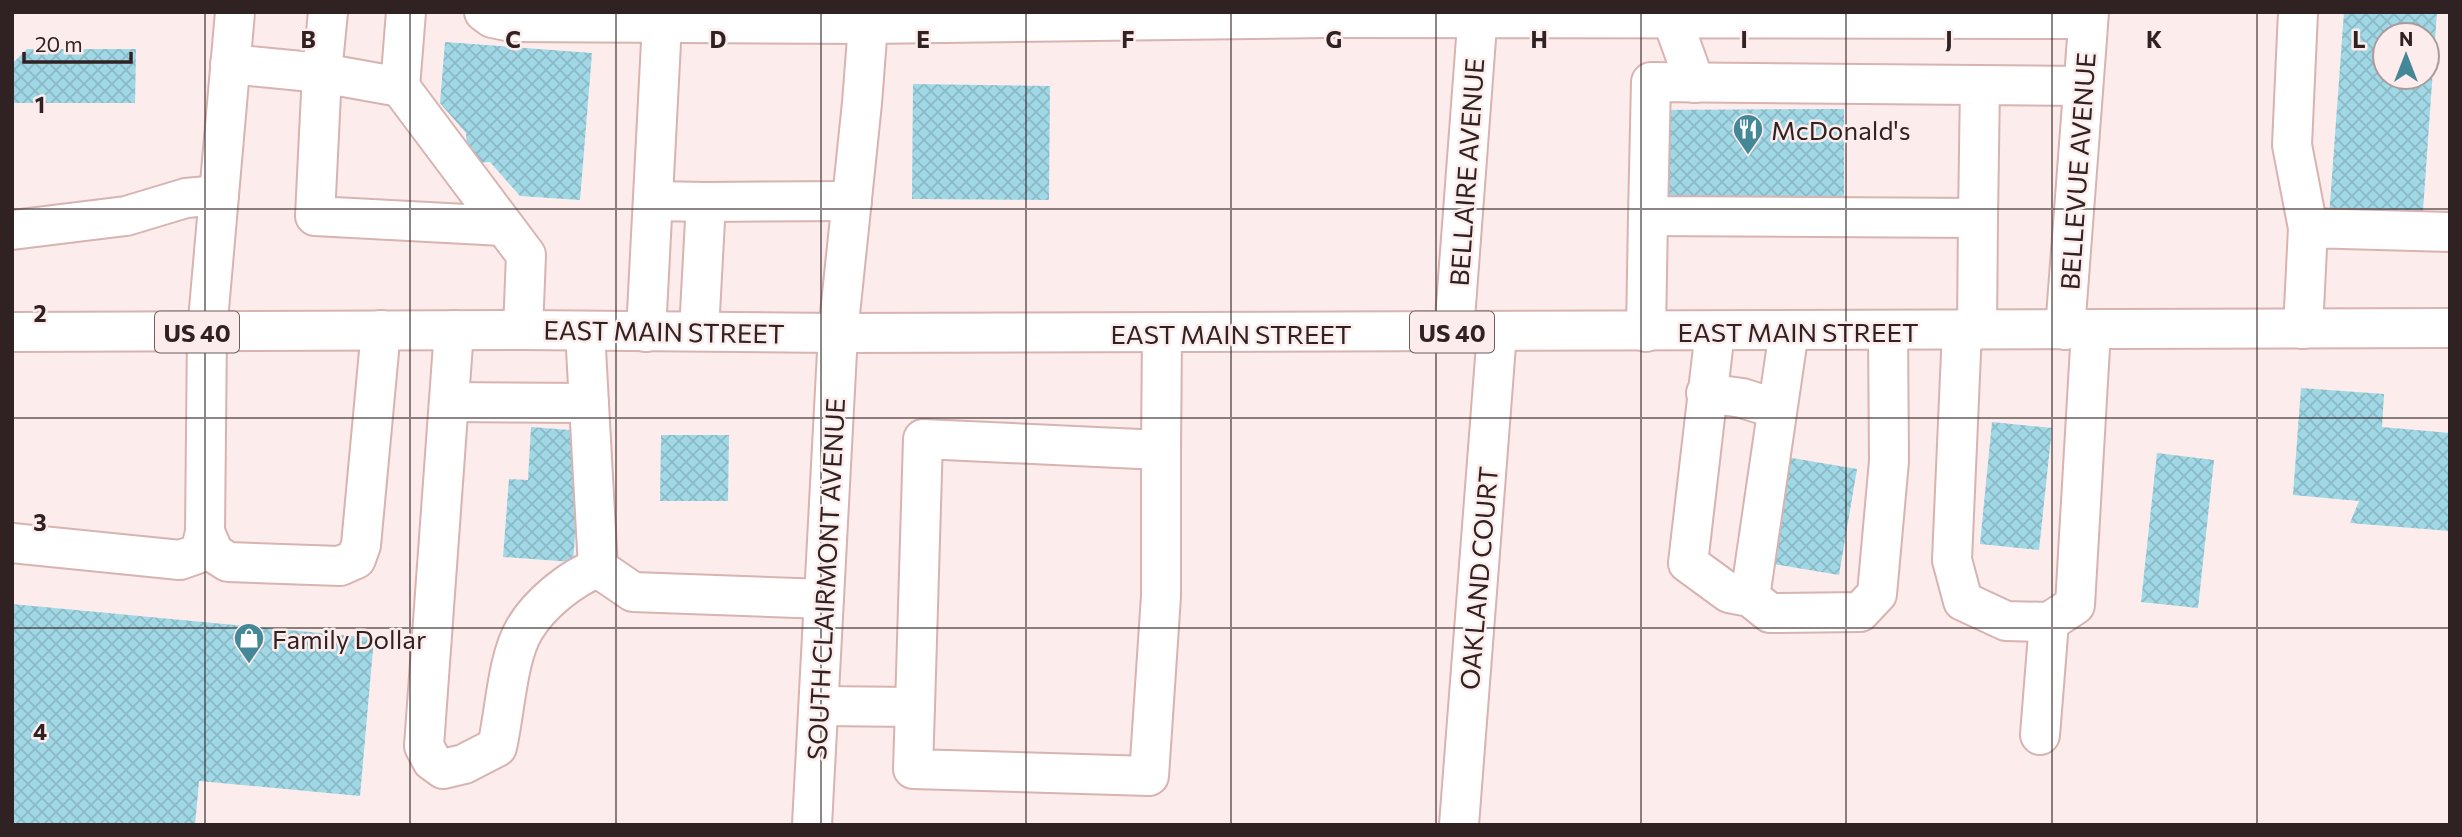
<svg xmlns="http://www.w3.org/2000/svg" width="2462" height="837" font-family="Commissioner,sans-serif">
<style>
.building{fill:url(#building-cross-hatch);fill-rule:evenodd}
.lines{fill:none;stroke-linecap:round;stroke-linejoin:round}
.minor-casing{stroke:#d7b3b1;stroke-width:42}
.major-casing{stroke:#d7b3b1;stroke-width:42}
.minor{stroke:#fff;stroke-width:38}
.major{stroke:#fff;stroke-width:38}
.grid{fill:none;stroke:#302222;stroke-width:2;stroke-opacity:0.55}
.labels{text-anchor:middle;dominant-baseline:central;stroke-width:5;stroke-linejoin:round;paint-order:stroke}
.shield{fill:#fceceb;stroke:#6d5f5e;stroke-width:2}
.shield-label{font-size:24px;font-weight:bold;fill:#302222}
.poi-label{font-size:26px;fill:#302222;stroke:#fceceb;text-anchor:start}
.street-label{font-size:26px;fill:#302222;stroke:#fceceb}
.grid-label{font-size:23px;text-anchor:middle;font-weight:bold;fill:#302222;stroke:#fceceb;stroke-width:5;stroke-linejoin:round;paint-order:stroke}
</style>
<defs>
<pattern id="building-cross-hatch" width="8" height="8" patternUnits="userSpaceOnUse" patternTransform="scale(1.75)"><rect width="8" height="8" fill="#a1d8e6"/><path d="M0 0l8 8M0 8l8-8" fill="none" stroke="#8bb9c5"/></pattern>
</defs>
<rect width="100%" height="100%" fill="#fceceb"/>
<g class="building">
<path d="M2344,12h93l-15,212 -93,-7zM2385,35h42v42h-42z"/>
<path d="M445,42l147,11 -12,147 -60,-4 -30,-34 -22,1 -2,-30 -26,-30z"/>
<path d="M27,49h109l-1,54h-123v-39z"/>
<path d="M913,84l137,2 -1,114 -137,-1z"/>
<path d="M1844,109v93l-192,2 -1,-94z"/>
<path d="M2301,388l83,6 -2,33 68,6v98l-100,-8 9,-22 -66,-6z"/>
<path d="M1992,422l60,6 -13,122 -59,-6z"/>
<path d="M531,427l52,4 -10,131 -70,-5 6,-78 19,1z"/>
<path d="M661,435h68l-1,66h-68z"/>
<path d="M2157,453l57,7 -16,148 -57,-6z"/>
<path d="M1786,457l71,12 -18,106 -72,-12z"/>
<path d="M12,604l362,34 -14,158 -161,-15 -4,44h-183z"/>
</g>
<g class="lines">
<g class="minor-casing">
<g id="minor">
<path d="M328,12l-6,61 -7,143 188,10"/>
<path d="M484,12l8,6 20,4 356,2 460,-6 760,1"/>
<path d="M2298,12l-6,133 16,83"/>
<path d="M1672,19l23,64"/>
<path d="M230,64l92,9 78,14 126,168 -3,75"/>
<path d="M1980,85l-2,133 -330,-2 3,-134 432,4"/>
<path d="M400,87l6,-75"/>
<path d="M653,201l53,1 146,-1"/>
<path d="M12,230l114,-14 60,-18 33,-3"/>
<path d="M2303,329l5,-101 142,4"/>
<path d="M454,330l-30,416 8,15 11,8 21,-5 33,-17c8,-34 10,-88 27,-117 15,-26 47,-52 74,-62"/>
<path d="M1962,330l-10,230 11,41 43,20 43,1 26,-17 16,-275"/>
<path d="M1977,330l1,-112"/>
<path d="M2065,330l24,-318"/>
<path d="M585,331l13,237"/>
<path d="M699,331l7,-129"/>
<path d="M1715,331l-27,232 41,30 21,4 20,16 90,-1 17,-18 12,-133 -1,-131"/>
<path d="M646,332l16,-309"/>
<path d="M1454,332l24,-320"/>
<path d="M1646,332l2,-116"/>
<path d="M1706,393l36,5 35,11"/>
<path d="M449,402l140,1"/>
<path d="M205,532l9,21 14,9 112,4 16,-7 5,-14 20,-215"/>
<path d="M12,543l168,17 20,-7 5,-21 2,-200 28,-320"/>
<path d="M598,568l35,24 191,7"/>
<path d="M1750,597l39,-266"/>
<path d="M819,706l96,1 8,-268 238,11 1,-117"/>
<path d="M915,707l-2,62 236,7 12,-180v-146"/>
<path d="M2040,735l9,-113"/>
<path d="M812,825l26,-492 24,-230 7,-91"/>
<path d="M1459,825l38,-493"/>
</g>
</g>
<g class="major-casing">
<path id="major" d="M12,332l511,-2 315,3 1612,-5"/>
</g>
<use href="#minor" class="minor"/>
<use href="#major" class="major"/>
</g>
<path class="grid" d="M205,12v813M410,12v813M616,12v813M821,12v813M1026,12v813M1231,12v813M1436,12v813M1641,12v813M1846,12v813M2052,12v813M2257,12v813M12,209h2438M12,418h2438M12,628h2438"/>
<defs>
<g id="restaurant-pin" transform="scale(1.575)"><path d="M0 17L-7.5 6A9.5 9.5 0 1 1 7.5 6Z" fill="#448797" stroke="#fceceb"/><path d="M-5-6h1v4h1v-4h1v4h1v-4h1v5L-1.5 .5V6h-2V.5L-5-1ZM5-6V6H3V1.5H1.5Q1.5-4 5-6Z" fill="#fff"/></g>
<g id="shop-pin" transform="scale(1.575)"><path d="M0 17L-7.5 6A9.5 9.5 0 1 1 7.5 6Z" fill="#448797" stroke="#fceceb"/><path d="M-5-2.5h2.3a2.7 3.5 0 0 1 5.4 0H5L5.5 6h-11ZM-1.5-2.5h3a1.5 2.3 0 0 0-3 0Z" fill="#fff"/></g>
</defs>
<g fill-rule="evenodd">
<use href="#restaurant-pin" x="1748" y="129"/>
<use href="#shop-pin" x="249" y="638"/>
</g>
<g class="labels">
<g class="shield">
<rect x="155" y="311.5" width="84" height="41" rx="5"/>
<rect x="1410" y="311.5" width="84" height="41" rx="5"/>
</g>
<g class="shield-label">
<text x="197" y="332">US 40</text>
<text x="1452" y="332">US 40</text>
</g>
<g class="poi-label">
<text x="1771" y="129">McDonald's</text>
<text x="272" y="638">Family Dollar</text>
</g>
<g class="street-label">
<text transform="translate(2077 171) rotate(-86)">BELLEVUE AVENUE</text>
<text transform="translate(1466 172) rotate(-86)">BELLAIRE AVENUE</text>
<text transform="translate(664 331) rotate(1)">EAST MAIN STREET</text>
<text x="1798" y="331">EAST MAIN STREET</text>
<text x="1231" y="333">EAST MAIN STREET</text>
<text transform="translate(1478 578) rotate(-85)">OAKLAND COURT</text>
<text transform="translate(825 579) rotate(-87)">SOUTH CLAIRMONT AVENUE</text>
</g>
</g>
<g class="grid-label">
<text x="308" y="48">B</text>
<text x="513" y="48">C</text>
<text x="718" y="48">D</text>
<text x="923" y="48">E</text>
<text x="1128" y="48">F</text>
<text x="1334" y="48">G</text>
<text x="1539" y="48">H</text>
<text x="1744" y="48">I</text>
<text x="1949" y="48">J</text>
<text x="2154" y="48">K</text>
<text x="2359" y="48">L</text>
<text x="40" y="113">1</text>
<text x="40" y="322">2</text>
<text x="40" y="531">3</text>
<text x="40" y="740">4</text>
</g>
<rect width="2462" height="837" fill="none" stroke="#302222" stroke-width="28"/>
<g transform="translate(2406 56)"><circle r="33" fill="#fceceb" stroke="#aa9b9b" stroke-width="2"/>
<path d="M0-5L12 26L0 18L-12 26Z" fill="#448797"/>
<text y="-10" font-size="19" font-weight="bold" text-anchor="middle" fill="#302222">N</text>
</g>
<path d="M24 52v10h107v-10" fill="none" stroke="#302222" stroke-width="3.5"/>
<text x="35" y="52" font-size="21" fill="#302222" stroke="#fceceb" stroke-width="5" paint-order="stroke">20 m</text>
</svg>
